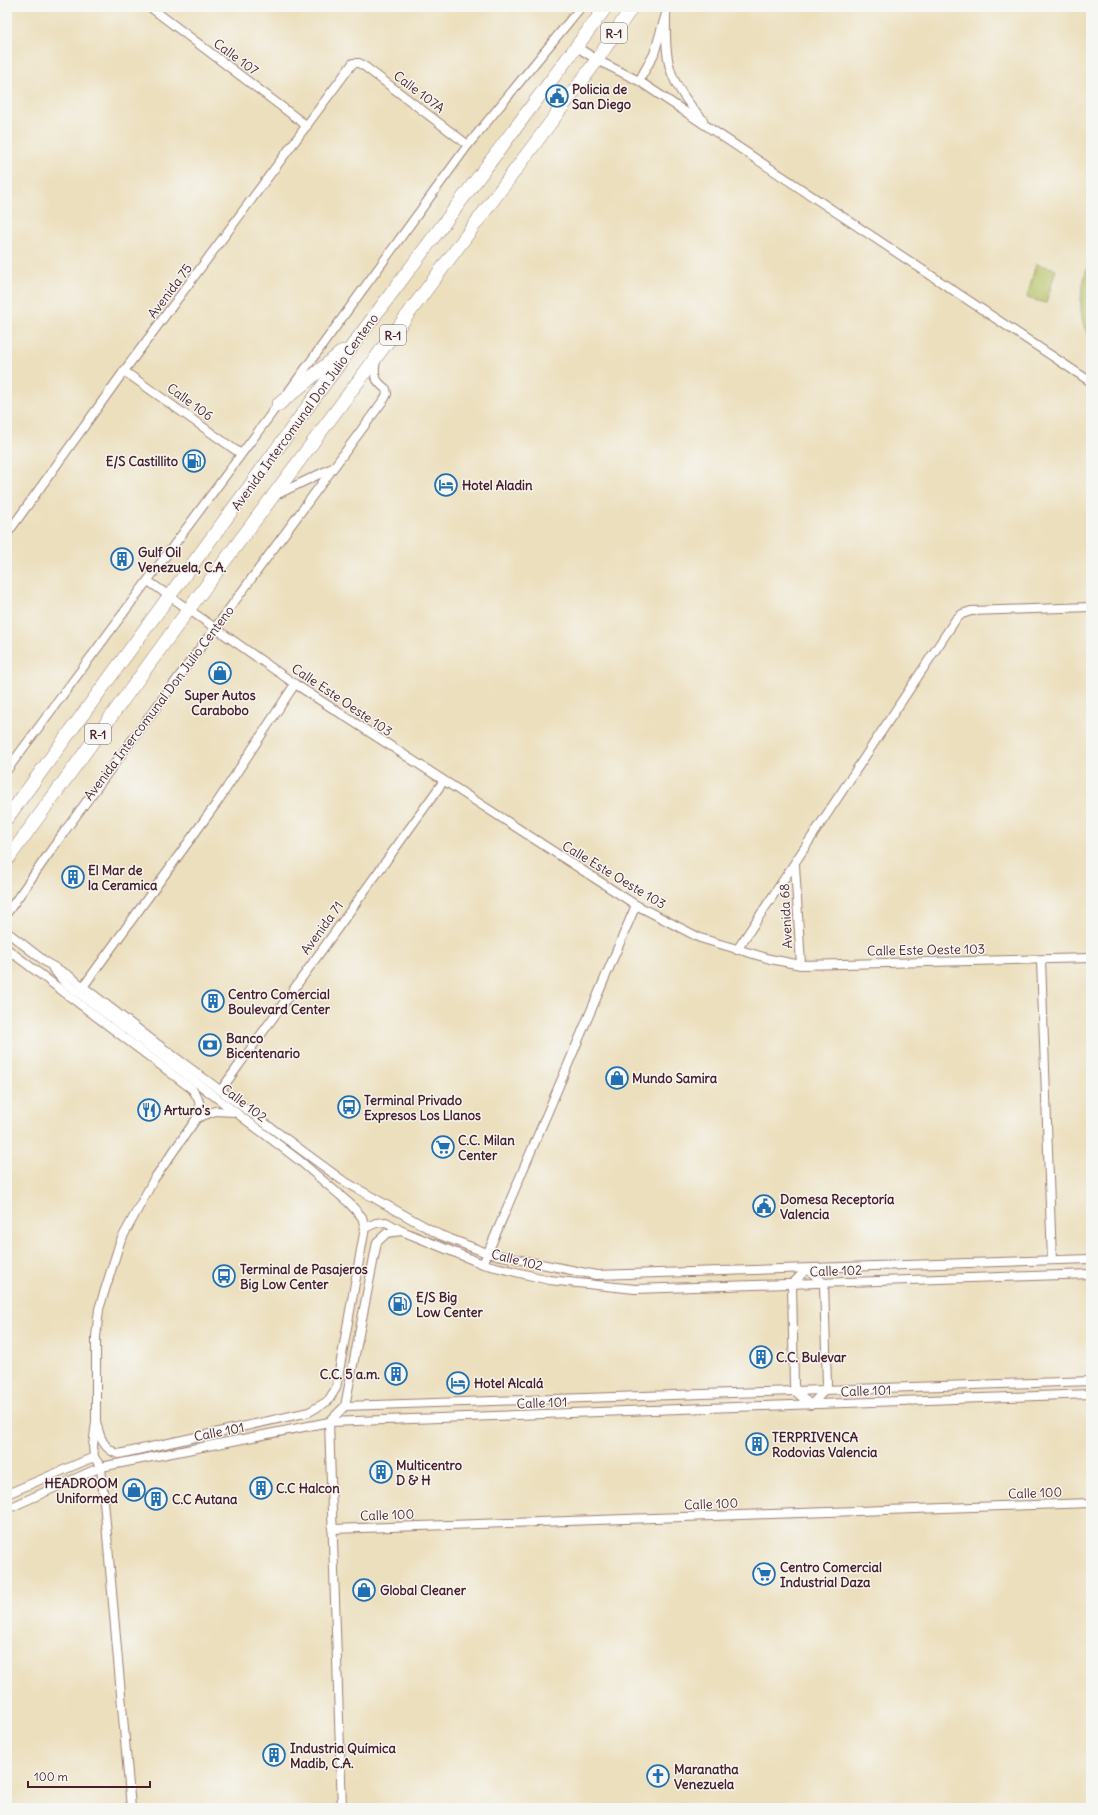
<svg xmlns="http://www.w3.org/2000/svg" width="1098" height="1815" font-family="Delius,sans-serif">
<style>
.green{fill:#b5c163;stroke:#807047}
.lines{fill:none;stroke-linecap:round;stroke-linejoin:round}
.minor-casing{stroke:#9b7f74;stroke-width:10}
.primary-casing{stroke:#9b7f74;stroke-width:14}
.minor{stroke:#fff;stroke-width:8}
.primary{stroke:#fff;stroke-width:13}
.labels{text-anchor:middle;dominant-baseline:central;stroke-width:3;stroke-linejoin:round;paint-order:stroke}
.shield{fill:#f6f6f2;stroke:#7e6067;stroke-width:1}
.shield-label{font-size:12px;font-weight:bold;fill:#4a1f2b}
.street-label{font-size:13px;fill:#4a1f2b;stroke:#f6f6f2}
.poi-label{font-size:13px;font-weight:bold;fill:#4a1f2b;stroke:#f6f6f2;text-anchor:start}
</style>
<rect width="100%" height="100%" fill="#f6f6f2"/>
<filter id="ink" filterUnits="userSpaceOnUse"><feTurbulence type="fractalNoise" baseFrequency=".025" numOctaves="2"/><feDisplacementMap in="SourceGraphic" scale="8" xChannelSelector="R" yChannelSelector="G"/><feConvolveMatrix kernelMatrix="1 2 1 2 8 2 1 2 1" color-interpolation-filters="sRGB"/></filter>
<filter id="wash" filterUnits="userSpaceOnUse"><feTurbulence type="fractalNoise" baseFrequency=".012" numOctaves="4" result="noise"/><feDisplacementMap in="SourceGraphic" scale="16" xChannelSelector="R" yChannelSelector="G"/><feGaussianBlur stdDeviation="0.9" result="paint"/><feColorMatrix in="noise" values="0 0 0 0 0 0 0 0 0 0 0 0 0 0 0 0 0 1.4 0 .05"/><feComposite in="paint" operator="in"/></filter>
<g filter="url(#wash)">
<rect width="100%" height="100%" fill="#ecdfbd"/>
<g class="green">
<path d="M1089,262h2v76c-17,-20 -9,-54 -2,-76z"/>
<path d="M1036,264l20,5 -10,34 -19,-5z"/>
</g>
</g>
<g filter="url(#ink)">
<g class="lines">
<g class="minor-casing">
<g id="minor">
<path d="M150,7l157,119"/>
<path d="M666,16c-1,50 3,66 37,104"/>
<path d="M577,47l20,13 42,21 452,301"/>
<path d="M639,81l15,-27 14,-47"/>
<path d="M124,371l117,83"/>
<path d="M289,391l179,-246 113,-138"/>
<path d="M276,495l54,-26"/>
<path d="M7,534l117,-163 229,-308h6l5,3 104,79"/>
<path d="M148,581l147,103 341,221 64,33 70,21 31,6 290,-7"/>
<path d="M7,770l273,-368"/>
<path d="M795,865l6,100"/>
<path d="M7,913l57,-81 321,-434 2,-4 -1,-5c-11,-8 -13,-14 -10,-28"/>
<path d="M7,932l40,31 21,12 88,68 186,137 98,55 47,18 109,22 495,-16"/>
<path d="M7,949l185,140c8,11 10,17 5,29"/>
<path d="M737,950l219,-331 6,-5 9,-3 120,-4"/>
<path d="M1041,960l11,300"/>
<path d="M53,969l11,13 236,179 49,42 13,14 3,11 -29,160 -8,13 -19,11 -190,42c-16,-4 -20,-19 -23,-33"/>
<path d="M83,987l133,-183 79,-120"/>
<path d="M221,1090l222,-308"/>
<path d="M365,1228l11,-5 10,-1 16,9 81,33 66,16 86,9 456,-15"/>
<path d="M483,1264l153,-359"/>
<path d="M807,1269l17,14 3,101 -2,6 -14,15 -15,-13 -2,-7 -2,-101z"/>
<path d="M345,1406l746,-25"/>
<path d="M7,1494l87,-37"/>
<path d="M7,1509l94,-42 228,-45 762,-28"/>
<path d="M332,1529l759,-26"/>
<path d="M131,1808l-30,-341 -7,-10 -1,-11 3,-25v-84l3,-28 21,-67 34,-63 43,-61 18,-7 19,1"/>
<path d="M342,1808l-13,-386 16,-16 32,-164 10,-9 15,-2"/>
</g>
</g>
<g class="primary-casing">
<g id="primary">
<path d="M278,405l65,-54"/>
<path d="M7,818l351,-480 248,-331"/>
<path d="M7,860l182,-251 408,-549 35,-53"/>
</g>
</g>
<use href="#minor" class="minor"/>
<use href="#primary" class="primary"/>
</g>
</g>
<defs>
<g id="civic-ring" transform="scale(1.15)"><circle r="9.5" fill="#f6f6f2" stroke="#1f6fb2" stroke-width="1.5"/><path d="M-.6-6.5H3V-4.5H.6V-3L4-1V1h2V6H-6V1h2V-1L-.6-3ZM-1.2 2.5V6h2.4V2.5Z" fill="#1f6fb2"/></g>
<g id="fuel-ring" transform="scale(1.15)"><circle r="9.5" fill="#f6f6f2" stroke="#1f6fb2" stroke-width="1.5"/><path d="M-5.5-6h7V0h2V4h1.3V-2.5L3-4.5l.8-.8L6-3V5H2.5V1h-1V6h-7ZM-4.2-4.7v3.2H.2V-4.7Z" fill="#1f6fb2"/></g>
<g id="hotel-ring" transform="scale(1.15)"><circle r="9.5" fill="#f6f6f2" stroke="#1f6fb2" stroke-width="1.5"/><path d="M-6-4.5h1.5V1H6V5H4.5V3h-9V5H-6ZM-4 0a1.8 1.8 0 1 1 3.6 0ZM.5 0V-2.5h3Q6-2.5 6 0Z" fill="#1f6fb2"/></g>
<g id="building-ring" transform="scale(1.15)"><circle r="9.5" fill="#f6f6f2" stroke="#1f6fb2" stroke-width="1.5"/><path d="M-4-6H4V6H1V3H-1V6H-4ZM-2.5-4.3h1.7v1.8h-1.7ZM.8-4.3h1.7v1.8H.8ZM-2.5-1h1.7V.8h-1.7ZM.8-1h1.7V.8H.8Z" fill="#1f6fb2"/></g>
<g id="shop-ring" transform="scale(1.15)"><circle r="9.5" fill="#f6f6f2" stroke="#1f6fb2" stroke-width="1.5"/><path d="M-5-2.5h2.3a2.7 3.5 0 0 1 5.4 0H5L5.5 6h-11ZM-1.5-2.5h3a1.5 2.3 0 0 0-3 0Z" fill="#1f6fb2"/></g>
<g id="bank-ring" transform="scale(1.15)"><circle r="9.5" fill="#f6f6f2" stroke="#1f6fb2" stroke-width="1.5"/><path d="M-6-4H6V4H-6ZM0-2.3a2.3 2.3 0 1 0 0 4.6a2.3 2.3 0 1 0 0-4.6Z" fill="#1f6fb2"/></g>
<g id="bus-ring" transform="scale(1.15)"><circle r="9.5" fill="#f6f6f2" stroke="#1f6fb2" stroke-width="1.5"/><path d="M-5-6H5V4H4V6H2V4H-2V6H-4V4H-5ZM-3.5-4V0h7V-4ZM-3.5 1.2v1.5H-2V1.2ZM2 1.2v1.5H3.5V1.2Z" fill="#1f6fb2"/></g>
<g id="restaurant-ring" transform="scale(1.15)"><circle r="9.5" fill="#f6f6f2" stroke="#1f6fb2" stroke-width="1.5"/><path d="M-5-6h1v4h1v-4h1v4h1v-4h1v5L-1.5 .5V6h-2V.5L-5-1ZM5-6V6H3V1.5H1.5Q1.5-4 5-6Z" fill="#1f6fb2"/></g>
<g id="supermarket-ring" transform="scale(1.15)"><circle r="9.5" fill="#f6f6f2" stroke="#1f6fb2" stroke-width="1.5"/><path d="M-6-5.5h2.5l.6 2H6L4.5 2H-2.5L-4.4-4H-6ZM-1.5 3.2a1.3 1.3 0 1 0 .1 0ZM3 3.2a1.3 1.3 0 1 0 .1 0Z" fill="#1f6fb2"/></g>
<g id="church-ring" transform="scale(1.15)"><circle r="9.5" fill="#f6f6f2" stroke="#1f6fb2" stroke-width="1.5"/><path d="M-1.2-6h2.4v3.5h3.3v2.4h-3.3V6h-2.4V-.1h-3.3v-2.4h3.3Z" fill="#1f6fb2"/></g>
</defs>
<g fill-rule="evenodd">
<use href="#civic-ring" x="557" y="96"/>
<use href="#fuel-ring" x="194" y="461"/>
<use href="#hotel-ring" x="446" y="485"/>
<use href="#building-ring" x="122" y="559"/>
<use href="#shop-ring" x="220" y="673"/>
<use href="#building-ring" x="73" y="877"/>
<use href="#building-ring" x="213" y="1001"/>
<use href="#bank-ring" x="210" y="1045"/>
<use href="#shop-ring" x="617" y="1078"/>
<use href="#bus-ring" x="349" y="1107"/>
<use href="#restaurant-ring" x="149" y="1110"/>
<use href="#supermarket-ring" x="443" y="1147"/>
<use href="#civic-ring" x="764" y="1206"/>
<use href="#bus-ring" x="224" y="1276"/>
<use href="#fuel-ring" x="400" y="1304"/>
<use href="#building-ring" x="761" y="1357"/>
<use href="#building-ring" x="396" y="1374"/>
<use href="#hotel-ring" x="458" y="1383"/>
<use href="#building-ring" x="757" y="1444"/>
<use href="#building-ring" x="381" y="1472"/>
<use href="#building-ring" x="261" y="1488"/>
<use href="#shop-ring" x="134" y="1490"/>
<use href="#building-ring" x="156" y="1499"/>
<use href="#supermarket-ring" x="764" y="1574"/>
<use href="#shop-ring" x="364" y="1590"/>
<use href="#building-ring" x="274" y="1755"/>
<use href="#church-ring" x="658" y="1776"/>
</g>
<g class="labels">
<g class="shield">
<rect x="601" y="23" width="26" height="20" rx="3"/>
<rect x="380" y="325" width="26" height="20" rx="3"/>
<rect x="85" y="724" width="26" height="20" rx="3"/>
</g>
<g class="shield-label">
<text x="614" y="33">R-1</text>
<text x="393" y="335">R-1</text>
<text x="98" y="734">R-1</text>
</g>
<g class="street-label">
<text transform="translate(236 57) rotate(36)">Calle 107</text>
<text transform="translate(419 92) rotate(37)">Calle 107A</text>
<text transform="translate(170 291) rotate(-53)">Avenida 75</text>
<text transform="translate(190 402) rotate(36)">Calle 106</text>
<text transform="translate(305 412) rotate(-54)">Avenida Intercomunal Don Julio Centeno</text>
<text transform="translate(342 700) rotate(34)">Calle Este Oeste 103</text>
<text transform="translate(159 703) rotate(-53)">Avenida Intercomunal Don Julio Centeno</text>
<text transform="translate(614 875) rotate(31)">Calle Este Oeste 103</text>
<text transform="translate(786 916) rotate(-93)">Avenida 68</text>
<text transform="translate(322 928) rotate(-54)">Avenida 71</text>
<text transform="translate(926 950) rotate(-1)">Calle Este Oeste 103</text>
<text transform="translate(244 1103) rotate(37)">Calle 102</text>
<text transform="translate(517 1260) rotate(14)">Calle 102</text>
<text transform="translate(836 1271) rotate(-2)">Calle 102</text>
<text transform="translate(866 1391) rotate(-2)">Calle 101</text>
<text transform="translate(542 1403) rotate(-2)">Calle 101</text>
<text transform="translate(219 1432) rotate(-11)">Calle 101</text>
<text transform="translate(1035 1493) rotate(-2)">Calle 100</text>
<text transform="translate(711 1504) rotate(-2)">Calle 100</text>
<text transform="translate(387 1515) rotate(-2)">Calle 100</text>
</g>
<g class="poi-label">
<text x="572" y="89">Policia de<tspan x="572" dy="15">San Diego</tspan></text>
<text x="178" y="461" text-anchor="end">E/S Castillito</text>
<text x="462" y="485">Hotel Aladin</text>
<text x="138" y="552">Gulf Oil<tspan x="138" dy="15">Venezuela, C.A.</tspan></text>
<text x="220" y="695" text-anchor="middle">Super Autos<tspan x="220" dy="15">Carabobo</tspan></text>
<text x="88" y="870">El Mar de<tspan x="88" dy="15">la Ceramica</tspan></text>
<text x="228" y="994">Centro Comercial<tspan x="228" dy="15">Boulevard Center</tspan></text>
<text x="226" y="1038">Banco<tspan x="226" dy="15">Bicentenario</tspan></text>
<text x="632" y="1078">Mundo Samira</text>
<text x="364" y="1100">Terminal Privado<tspan x="364" dy="15">Expresos Los Llanos</tspan></text>
<text x="164" y="1110">Arturo's</text>
<text x="458" y="1140">C.C. Milan<tspan x="458" dy="15">Center</tspan></text>
<text x="780" y="1199">Domesa Receptoría<tspan x="780" dy="15">Valencia</tspan></text>
<text x="240" y="1269">Terminal de Pasajeros<tspan x="240" dy="15">Big Low Center</tspan></text>
<text x="416" y="1297">E/S Big<tspan x="416" dy="15">Low Center</tspan></text>
<text x="776" y="1357">C.C. Bulevar</text>
<text x="380" y="1374" text-anchor="end">C.C. 5 a.m.</text>
<text x="474" y="1383">Hotel Alcalá</text>
<text x="772" y="1437">TERPRIVENCA<tspan x="772" dy="15">Rodovias Valencia</tspan></text>
<text x="396" y="1465">Multicentro<tspan x="396" dy="15">D &amp; H</tspan></text>
<text x="118" y="1483" text-anchor="end">HEADROOM<tspan x="118" dy="15">Uniformed</tspan></text>
<text x="276" y="1488">C.C Halcon</text>
<text x="172" y="1499">C.C Autana</text>
<text x="780" y="1567">Centro Comercial<tspan x="780" dy="15">Industrial Daza</tspan></text>
<text x="380" y="1590">Global Cleaner</text>
<text x="290" y="1748">Industria Química<tspan x="290" dy="15">Madib, C.A.</tspan></text>
<text x="674" y="1769">Maranatha<tspan x="674" dy="15">Venezuela</tspan></text>
</g>
</g>
<rect width="1098" height="1815" fill="none" stroke="#f6f6f2" stroke-width="24"/>
<path d="M28 1781v6h122v-6" fill="none" stroke="#4a1f2b" stroke-width="2"/>
<text x="34" y="1781" font-size="12" fill="#4a1f2b" stroke="#f6f6f2" stroke-width="3" paint-order="stroke">100 m</text>
</svg>
